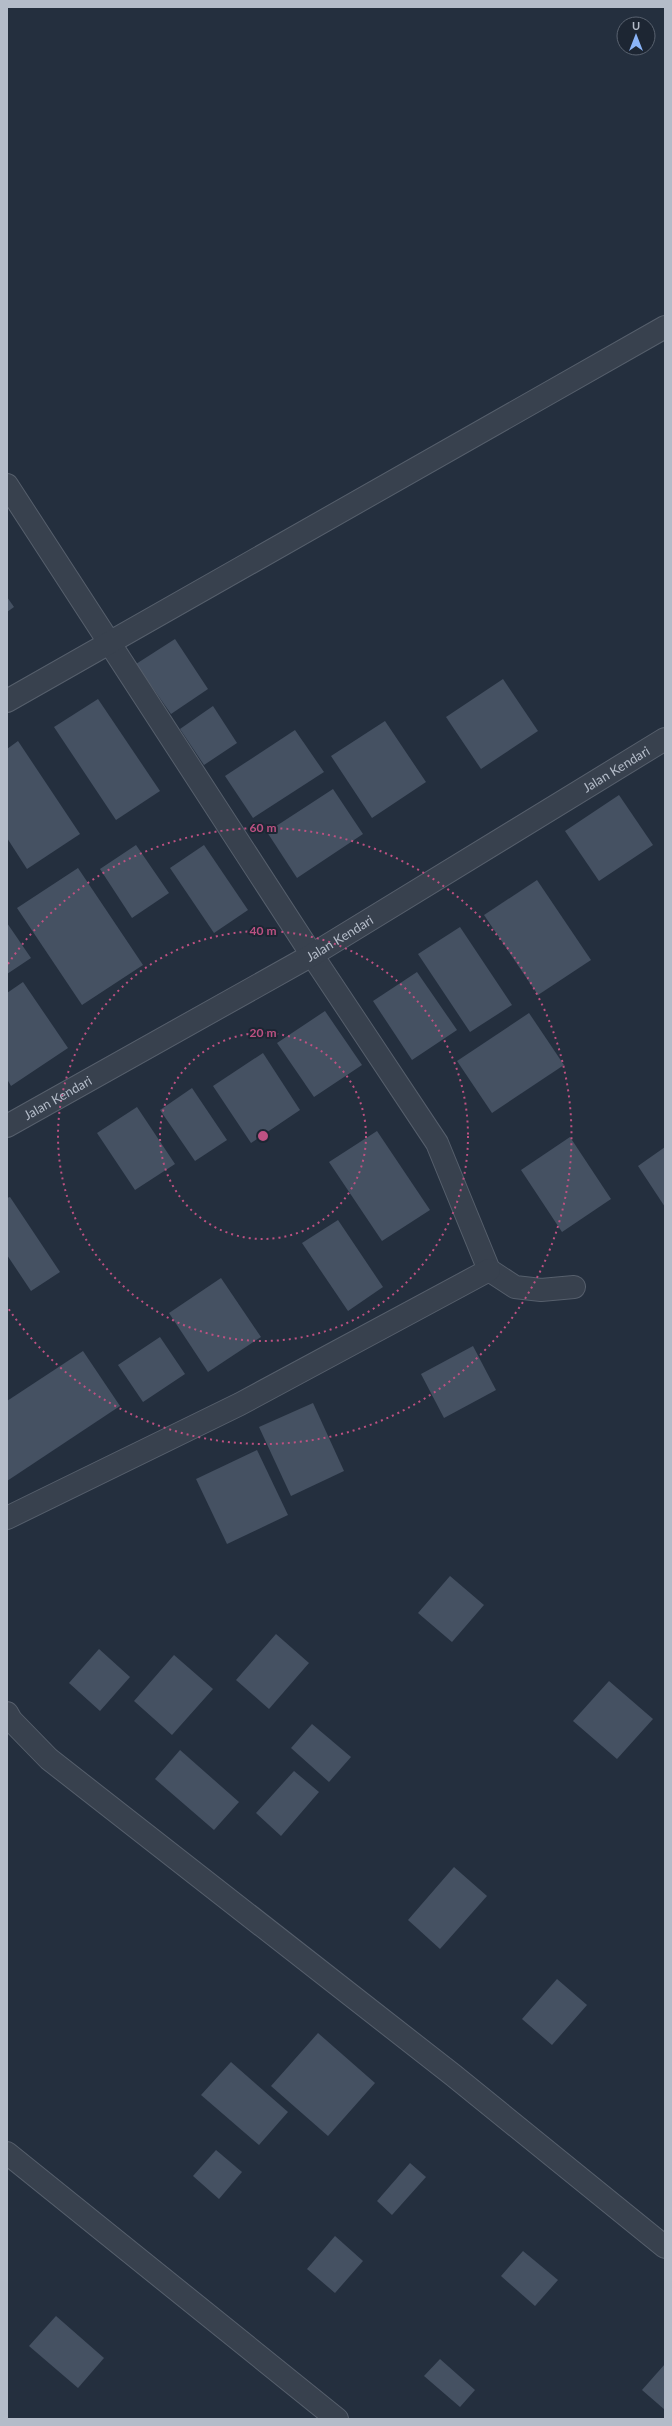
<svg xmlns="http://www.w3.org/2000/svg" width="672" height="2426" font-family="Lato,sans-serif">
<style>
.building{fill:#455162}
.lines{fill:none;stroke-linecap:round;stroke-linejoin:round}
.minor-casing{stroke:#565f6c;stroke-width:24}
.minor{stroke:#38414e;stroke-width:22}
.ring{fill:none;stroke:#bd5182;stroke-width:2;stroke-dasharray:2 4}
.labels{text-anchor:middle;dominant-baseline:central;stroke-width:4;stroke-linejoin:round;paint-order:stroke}
.street-label{font-size:13px;fill:#b4bcc9;stroke:#1d2633}
.centre{fill:#bd5182;stroke:#1d2633;stroke-width:2}
.ring-label{font-size:12px;text-anchor:middle;font-weight:bold;fill:#bd5182;stroke:#1d2633;stroke-width:4;stroke-linejoin:round;paint-order:stroke}
</style>
<rect width="100%" height="100%" fill="#242f3e"/>
<g class="building">
<path d="M7,597l7,10 -7,5z"/>
<path d="M175,639l33,50 -37,25 -35,-50z"/>
<path d="M503,679l35,52 -57,38 -35,-52z"/>
<path d="M98,699l62,92 -44,29 -62,-93z"/>
<path d="M213,706l24,37 -33,22 -24,-36z"/>
<path d="M385,721l41,61 -54,36 -41,-62z"/>
<path d="M295,730l29,42 -71,46 -28,-42z"/>
<path d="M18,741l62,93 -53,35 -20,-31v-89z"/>
<path d="M333,789l30,45 -66,44 -30,-46z"/>
<path d="M619,795l34,50 -54,36 -34,-50z"/>
<path d="M136,845l33,48 -37,25 -32,-49z"/>
<path d="M204,845l44,65 -34,23 -44,-65z"/>
<path d="M78,868l65,97 -61,40 -65,-97z"/>
<path d="M537,880l54,80 -53,35 -54,-80z"/>
<path d="M7,923l24,35 -24,16z"/>
<path d="M460,927l52,78 -42,27 -52,-78z"/>
<path d="M417,972l40,58 -45,30 -39,-59z"/>
<path d="M23,982l45,66 -57,38 -4,-7v-86z"/>
<path d="M325,1011l37,54 -48,32 -37,-54z"/>
<path d="M529,1013l35,52 -72,48 -35,-52z"/>
<path d="M263,1053l37,57 -49,33 -38,-57z"/>
<path d="M192,1088l35,52 -32,21 -35,-51z"/>
<path d="M137,1107l38,57 -40,26 -38,-57z"/>
<path d="M377,1131l53,79 -48,31 -53,-79z"/>
<path d="M570,1137l41,62 -49,33 -41,-62z"/>
<path d="M665,1147v60l-27,-41z"/>
<path d="M10,1197l50,75 -29,19 -24,-36v-57z"/>
<path d="M338,1220l45,67 -35,24 -46,-68z"/>
<path d="M221,1278l40,59 -53,35 -39,-59z"/>
<path d="M160,1337l25,37 -42,28 -25,-37z"/>
<path d="M473,1346l23,44 -52,28 -23,-44z"/>
<path d="M83,1351l37,55 -113,75v-80z"/>
<path d="M313,1403l31,68 -53,25 -32,-69z"/>
<path d="M257,1450l31,65 -61,29 -31,-65z"/>
<path d="M450,1576l34,29 -32,37 -34,-29z"/>
<path d="M276,1634l33,29 -40,46 -33,-29z"/>
<path d="M99,1649l31,28 -30,34 -31,-28z"/>
<path d="M174,1655l39,34 -41,46 -38,-34z"/>
<path d="M609,1681l44,38 -36,40 -44,-38z"/>
<path d="M312,1724l39,33 -22,25 -38,-34z"/>
<path d="M180,1750l59,52 -25,28 -59,-51z"/>
<path d="M294,1771l25,21 -38,44 -25,-23z"/>
<path d="M454,1867l33,29 -47,53 -32,-29z"/>
<path d="M557,1979l30,26 -35,40 -30,-26z"/>
<path d="M318,2033l57,50 -47,53 -57,-50z"/>
<path d="M231,2062l57,50 -29,33 -58,-50z"/>
<path d="M216,2150l26,22 -23,27 -26,-23z"/>
<path d="M410,2163l16,14 -34,38 -15,-14z"/>
<path d="M335,2236l28,25 -28,32 -28,-24z"/>
<path d="M523,2251l35,29 -23,26 -34,-30z"/>
<path d="M56,2316l48,42 -26,30 -49,-42z"/>
<path d="M440,2359l35,31 -15,17 -36,-31z"/>
<path d="M665,2364v46l-23,-20z"/>
</g>
<g class="lines">
<g class="minor-casing">
<g id="minor">
<path d="M7,485l305,470 125,188 52,127 26,17 26,3 33,-3"/>
<path d="M7,701l658,-374"/>
<path id="s1" d="M7,1126l305,-171 353,-216"/>
<path d="M7,1518l233,-114 249,-134"/>
<path d="M7,1713l4,7 38,39 404,316 212,172"/>
<path d="M7,2153l330,266"/>
</g>
</g>
<use href="#minor" class="minor"/>
</g>
<g class="ring">
<circle cx="263" cy="1136" r="103"/>
<circle cx="263" cy="1136" r="205"/>
<path d="M8 964A308 308 0 1 1 8 1308"/>
</g>
<g class="labels">
<g class="street-label">
<text stroke="none"><textPath href="#s1" startOffset="706">Jalan Kendari</textPath></text>
<text stroke="none"><textPath href="#s1" startOffset="382">Jalan Kendari</textPath></text>
<text stroke="none"><textPath href="#s1" startOffset="58">Jalan Kendari</textPath></text>
</g>
</g>
<circle cx="263" cy="1136" r="6" class="centre"/>
<g class="ring-label">
<text x="263" y="832">60 m</text>
<text x="263" y="935">40 m</text>
<text x="263" y="1037">20 m</text>
</g>
<rect width="672" height="2426" fill="none" stroke="#b4bcc9" stroke-width="16"/>
<g transform="translate(636 36)"><circle r="19" fill="#1d2633" stroke="#59626f"/>
<path d="M0-3L7 15L0 10L-7 15Z" fill="#8ab4f8"/>
<text y="-6" font-size="11" font-weight="bold" text-anchor="middle" fill="#b4bcc9">U</text>
</g>
</svg>
